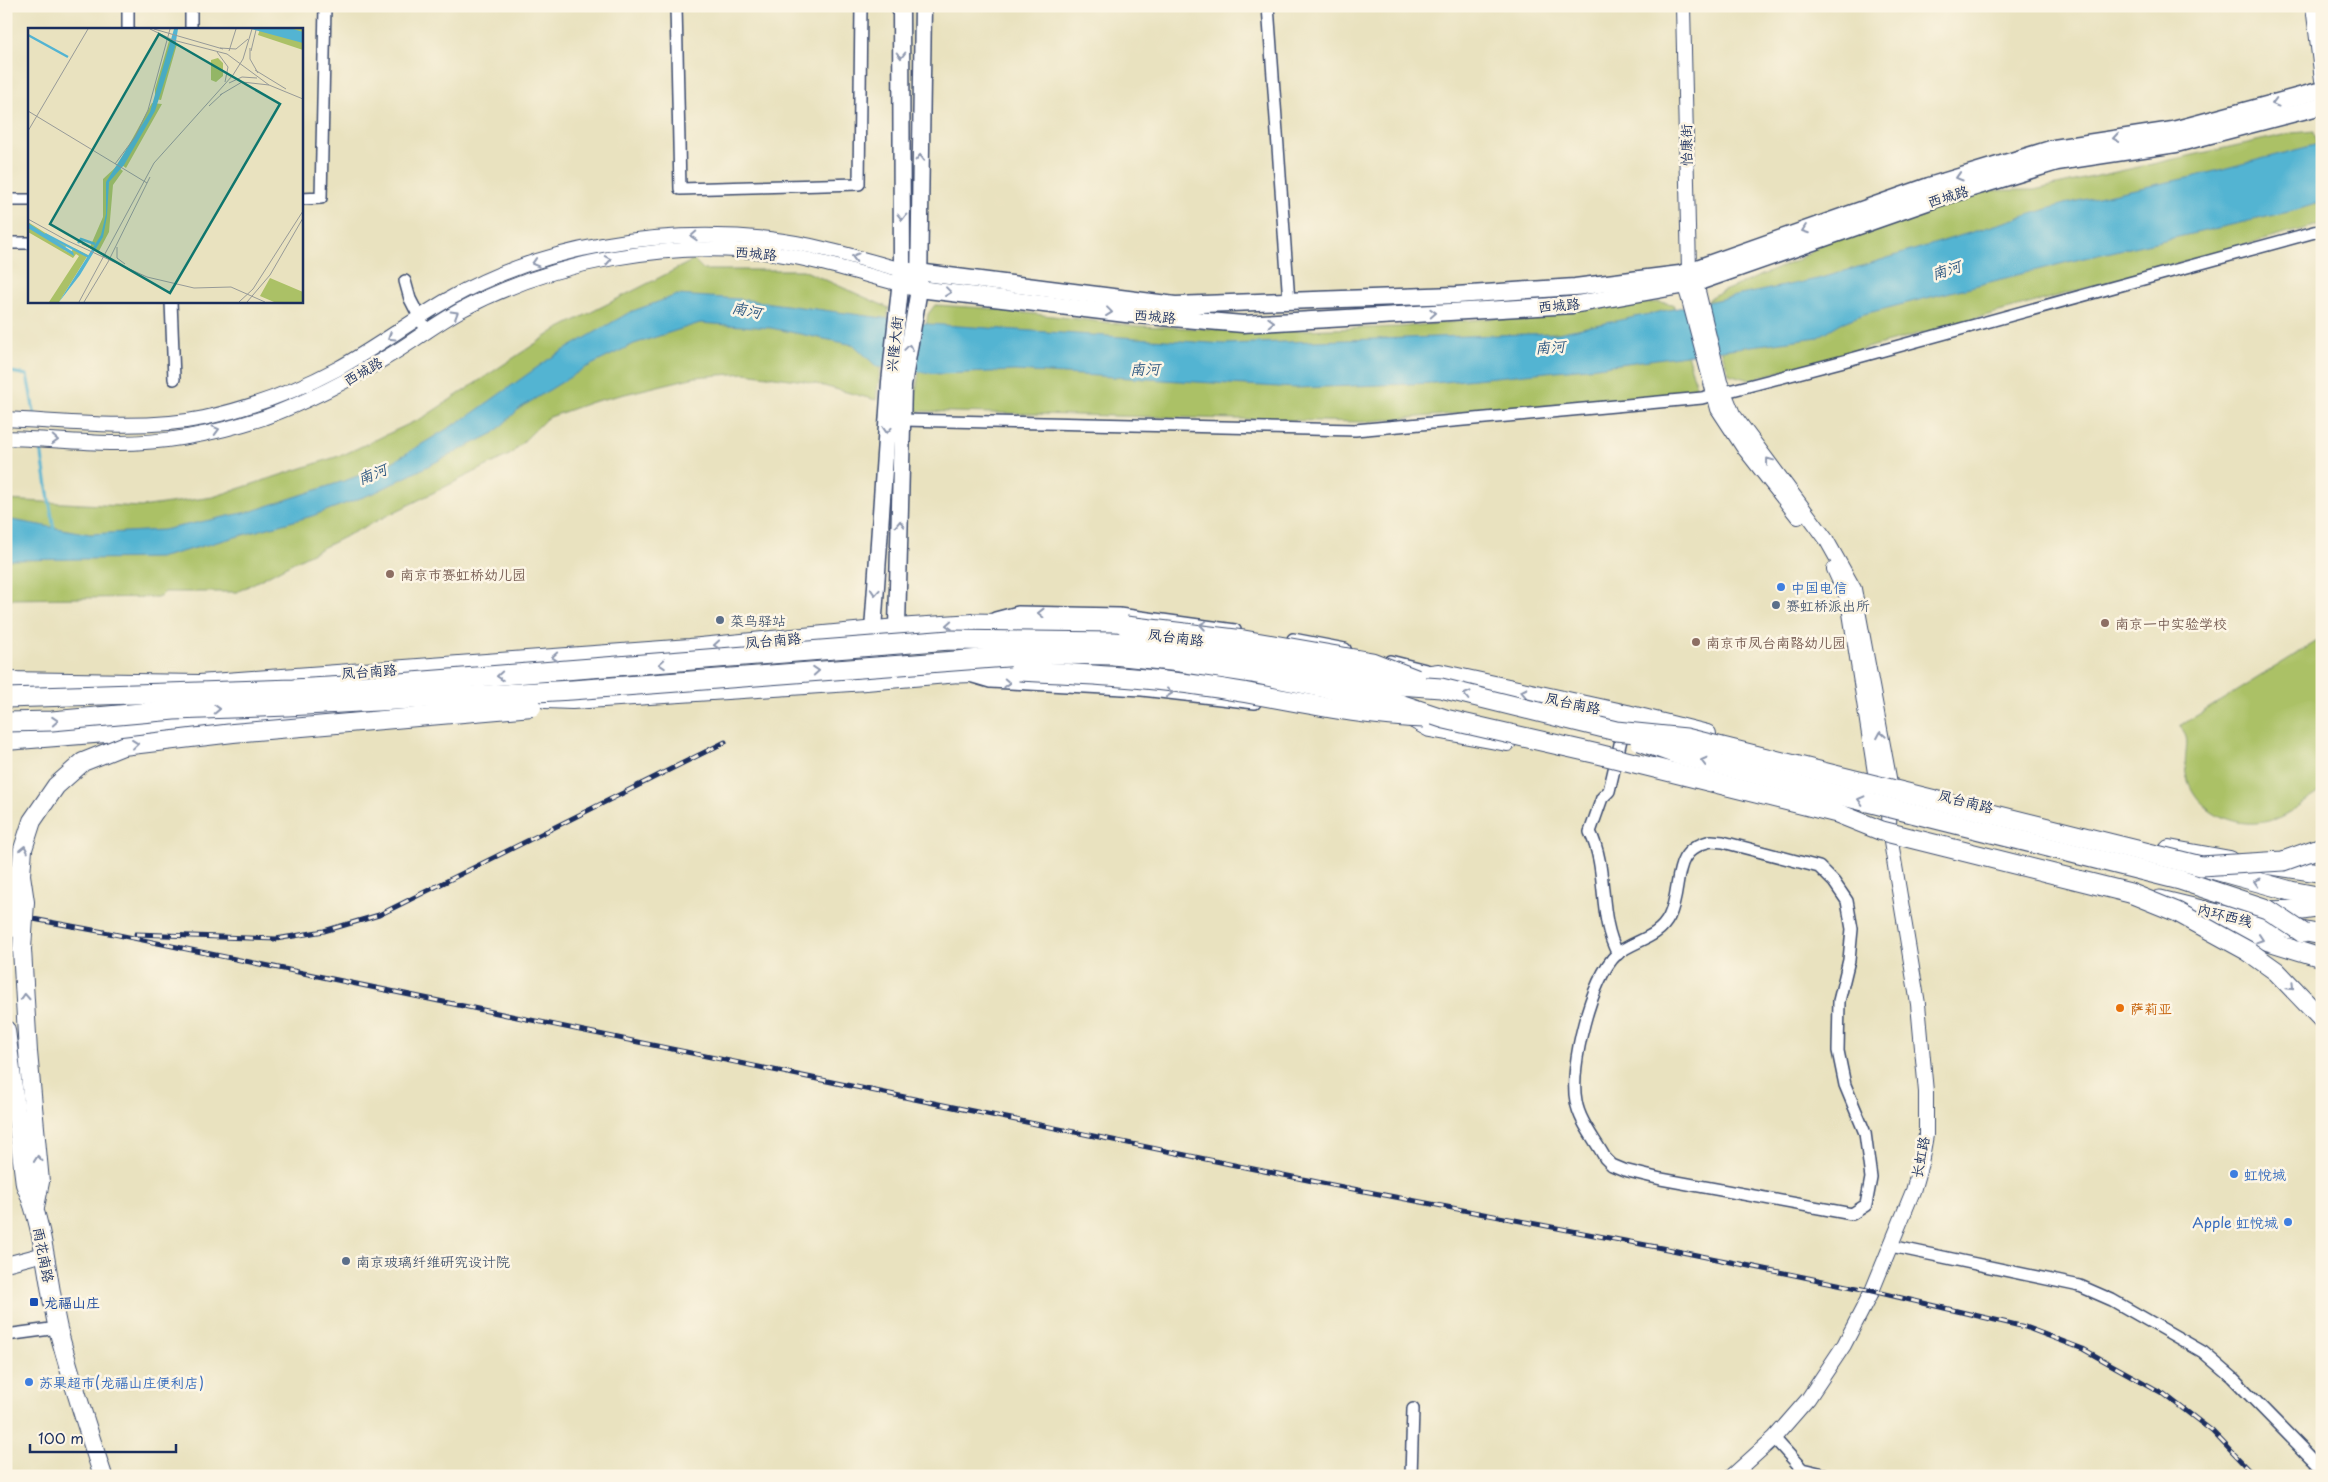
<svg xmlns="http://www.w3.org/2000/svg" width="2328" height="1482" font-family="'Playpen Sans','LXGW WenKai TC',sans-serif">
<style>
.green{fill:#abc166;stroke:#637862}
.water{fill:#53b4d2;stroke:#377298}
.lines{fill:none;stroke-linecap:round;stroke-linejoin:round}
.stream{stroke:#53b4d2;stroke-width:3}
.minor-casing{stroke:#3a4a6d;stroke-width:14}
.tertiary-casing{stroke:#3a4a6d;stroke-width:16}
.secondary-casing{stroke:#3a4a6d;stroke-width:19}
.primary-casing{stroke:#3a4a6d;stroke-width:20}
.trunk-casing{stroke:#3a4a6d;stroke-width:21}
.minor{stroke:#fff;stroke-width:11}
.tertiary{stroke:#fff;stroke-width:14}
.secondary{stroke:#fff;stroke-width:16}
.primary{stroke:#fff;stroke-width:18}
.trunk{stroke:#fff;stroke-width:19}
.rail-casing{stroke:#1b2f5e;stroke-width:5}
.rail{stroke:#fcf5e5;stroke-width:3;stroke-dasharray:9;stroke-linecap:butt}
.primary-bridge-casing{stroke:#3a4a6d;stroke-width:20;stroke-linecap:butt}
.trunk-bridge-casing{stroke:#3a4a6d;stroke-width:21;stroke-linecap:butt}
.primary-bridge{stroke:#fff;stroke-width:18}
.trunk-bridge{stroke:#fff;stroke-width:19}
.oneway{stroke:#8d97ae}
.education-dot{fill:#8d6e63;stroke:#fcf5e5;stroke-width:2}
.shop-dot{fill:#3f7fe0;stroke:#fcf5e5;stroke-width:2}
.service-dot{fill:#5c6f8a;stroke:#fcf5e5;stroke-width:2}
.food-dot{fill:#e8710a;stroke:#fcf5e5;stroke-width:2}
.transit-dot{fill:#1a4fb4;stroke:#fcf5e5;stroke-width:2}
.labels{text-anchor:middle;dominant-baseline:central;stroke-width:5;stroke-linejoin:round;paint-order:stroke}
.street-label{font-size:14px;fill:#1b2f5e;stroke:#fcf5e5}
.education-label{font-size:14px;fill:#785e54;stroke:#fcf5e5;text-anchor:start}
.shop-label{font-size:14px;fill:#366cbe;stroke:#fcf5e5;text-anchor:start}
.service-label{font-size:14px;fill:#4e5e75;stroke:#fcf5e5;text-anchor:start}
.food-label{font-size:14px;fill:#c56008;stroke:#fcf5e5;text-anchor:start}
.transit-label{font-size:14px;fill:#164399;stroke:#fcf5e5;text-anchor:start}
.water-label{font-size:15px;font-style:italic;fill:#2c5781;stroke:#fcf5e5}
.inset-river{fill:none;stroke:#53b4d2;stroke-width:2.5}
.inset-road{fill:none;stroke:#979a98;stroke-width:1}
.view{fill:#0f766e;fill-opacity:0.15;stroke:#0f766e;stroke-width:2.5}
.inset-edge{fill:none;stroke:#1b2f5e;stroke-width:2.5}
</style>
<rect width="100%" height="100%" fill="#fcf5e5"/>
<filter id="ink" filterUnits="userSpaceOnUse"><feTurbulence type="fractalNoise" baseFrequency=".02" numOctaves="2"/><feDisplacementMap in="SourceGraphic" scale="10" xChannelSelector="R" yChannelSelector="G"/><feConvolveMatrix kernelMatrix="1 2 1 2 8 2 1 2 1" color-interpolation-filters="sRGB"/></filter>
<filter id="wash" filterUnits="userSpaceOnUse"><feTurbulence type="fractalNoise" baseFrequency=".0096" numOctaves="4" result="noise"/><feDisplacementMap in="SourceGraphic" scale="20" xChannelSelector="R" yChannelSelector="G"/><feGaussianBlur stdDeviation="1.12" result="paint"/><feColorMatrix in="noise" values="0 0 0 0 0 0 0 0 0 0 0 0 0 0 0 0 0 1.4 0 .05"/><feComposite in="paint" operator="in"/></filter>
<g filter="url(#wash)">
<rect width="100%" height="100%" fill="#e9e2bf"/>
<g class="green">
<path d="M2314,131l8,32v61l-573,156 -20,-6 -23,-72 8,-7 84,-35 98,-69 138,-1 259,-57z"/>
<path d="M694,260l10,10h99l86,38 -13,92 -71,-19 -60,-8 -50,4 -103,25 -45,16 -36,36 -219,109 -55,29h-72l-5,5 -153,2 -1,-99 135,7 72,-10 132,-43 79,-37 132,-87z"/>
<path d="M1659,302l14,2 25,89 -337,29 -448,-11 15,-97 7,-9 49,3 153,18 131,5 132,-4z"/>
<path d="M2322,638v153c-15,9 -31,22 -47,28 -35,13 -77,-5 -88,-41 -5,-15 2,-32 -1,-42 -1,-3 -4,-7 -6,-10z"/>
</g>
<path class="water" d="M2322,143v59l-29,9 -213,48 -216,55 -23,9 -23,14 -221,30 -163,16 -138,5 -281,-17 -75,3 -63,-7 -23,-22 -83,-17 -71,-5 -66,21 -49,24 -65,40 -26,25 -120,60 -62,23 -153,42 -153,2v-41l84,15 73,-4 89,-19 95,-31 42,-16 81,-49 79,-56 81,-47 47,-17 63,4 188,25 297,20 333,-11 264,-55 242,-74 128,-27z"/>
<g class="lines">
<g class="stream">
<path d="M6,371l21,4 8,42"/>
<path d="M40,443l14,87"/>
</g>
</g>
</g>
<g filter="url(#ink)">
<g class="lines">
<g class="minor-casing">
<g id="minor">
<path d="M676,6l4,183 179,-5 2,-178"/>
<path d="M1268,6l21,296"/>
<path d="M128,29v-23"/>
<path d="M191,29v-23"/>
<path d="M301,199l20,-1 4,-192"/>
<path d="M6,200h23"/>
<path d="M6,243h23"/>
<path d="M405,281l5,18 17,33"/>
<path d="M171,301l3,78"/>
<path d="M903,420l452,10 347,-32 142,-37 478,-131"/>
<path d="M995,618l23,-6 101,2 116,16"/>
<path d="M1293,639l52,10"/>
<path d="M1390,661l40,10"/>
<path d="M973,677l17,5 152,8 113,13"/>
<path d="M1711,841l12,1 96,25 15,15 13,19 5,28 -3,31 -10,41 -1,50 7,34 20,48 6,45 -5,27 -14,9 -191,-35 -37,-9 -12,-5 -7,-7c-9,-17 -26,-37 -29,-57 -7,-33 15,-124 41,-147 17,-14 41,-15 52,-37 15,-30 -1,-66 42,-76z"/>
<path d="M1618,954c-21,-38 -9,-84 -28,-122l12,-34 7,-7 15,-64"/>
<path d="M1891,1246l189,40 32,14 91,52 29,25 90,92"/>
<path d="M6,1335l52,-7"/>
<path d="M1774,1438l28,31 30,7"/>
<path d="M1411,1476l2,-67"/>
</g>
</g>
<g class="tertiary-casing">
<g id="tertiary">
<path d="M1683,6l6,265 7,12 24,99 13,32 93,125 28,50 36,194 -1,47 29,174 8,88v43l-5,28 -8,28 -41,100 -28,54 -36,54 -34,39 -42,38"/>
<path d="M2313,6l9,74"/>
<path d="M1681,275l7,21 30,113 25,38 55,70"/>
<path d="M6,419c64,3 135,12 198,-1 46,-10 92,-27 133,-49 39,-21 74,-48 112,-70 95,-54 212,-71 320,-60 45,5 89,19 133,31"/>
<path d="M6,438c35,1 69,4 104,5 51,1 104,-9 153,-25 47,-17 92,-41 134,-67 22,-14 42,-29 64,-41 92,-49 207,-70 311,-57 43,6 86,20 128,31"/>
<path d="M1834,569l14,31 28,179"/>
<path d="M6,1264l38,-10"/>
</g>
</g>
<g class="secondary-casing">
<g id="secondary">
<path d="M902,270l273,35 281,-10 119,-8 105,-13 249,-88 125,-38 119,-18 149,-40"/>
<path d="M900,284l19,5 207,25 117,10 329,-19 124,-22 237,-83 124,-38 119,-18 146,-38"/>
<path d="M892,677l5,-49 6,-243 16,-96 4,-283"/>
<path d="M866,680l7,-50 17,-248 12,-112 -1,-264"/>
</g>
</g>
<g class="primary-casing">
<g id="primary">
<path d="M1135,669l114,12"/>
<path d="M1401,678l38,-5 188,41 80,20"/>
<path d="M6,681l193,3 491,-36 207,-20 77,-5 13,4"/>
<path d="M545,699l27,1 294,-19 93,-8 13,-4"/>
<path d="M1408,716l22,12 77,14"/>
<path d="M6,741l414,-33"/>
<path d="M2169,849l61,11"/>
<path d="M2268,865l54,8"/>
<path d="M2205,922l117,36"/>
<path d="M22,949l6,103 12,130 -5,25"/>
<path d="M6,1030l19,154c20,45 22,97 33,145 13,50 29,98 45,147"/>
</g>
</g>
<g class="trunk-casing">
<g id="trunk">
<path d="M974,623l152,3"/>
<path d="M959,673l60,-2"/>
<path d="M2204,867l87,24 31,6"/>
<path d="M2160,900l74,18 88,17"/>
<path d="M2262,911l40,-1 20,-3"/>
</g>
</g>
<use href="#minor" class="minor"/>
<use href="#tertiary" class="tertiary"/>
<use href="#secondary" class="secondary"/>
<use href="#primary" class="primary"/>
<use href="#trunk" class="trunk"/>
<g class="rail-casing">
<g id="rail">
<path d="M6,914l98,18 1218,251 350,67 200,41 153,36 58,22 81,45 48,37 43,45"/>
<path d="M136,934l140,5 48,-8 55,-16 346,-173"/>
</g>
</g>
<use href="#rail" class="rail"/>
<g class="primary-bridge-casing">
<g id="primary-bridge">
<path d="M6,870l12,59"/>
<path d="M22,949l3,-47 -4,-27 2,-26 9,-28 24,-35 27,-24 40,-16 110,-13 299,-26"/>
</g>
</g>
<g class="trunk-bridge-casing">
<g id="trunk-bridge">
<path d="M1126,626l118,14 128,22 44,17"/>
<path d="M1019,671c62,3 123,6 185,15 73,10 146,30 220,32"/>
<path d="M6,698l287,-9 106,-6 551,-43 164,2 134,15 150,28 43,3 175,43 70,7 515,128 82,-5 39,-14"/>
<path d="M6,722l46,-1 122,-11 114,-4 284,-16 475,-36 66,1 67,7 72,11 142,29 51,17 153,35 239,59 45,18 248,62 47,19 71,39 28,20 46,48"/>
<path d="M1640,741l39,14 501,125 87,29 36,24"/>
</g>
</g>
<use href="#primary-bridge" class="primary-bridge"/>
<use href="#trunk-bridge" class="trunk-bridge"/>
</g>
<defs><path id="oneway-chevron" d="M-2-3.5L2.5 0L-2 3.5" fill="none" stroke-width="1.6" stroke-linecap="round" stroke-linejoin="round" transform="scale(1.25)"/></defs>
<g class="oneway">
<use href="#oneway-chevron" transform="translate(901 55) rotate(90)"/>
<use href="#oneway-chevron" transform="translate(2275 103) rotate(165)"/>
<use href="#oneway-chevron" transform="translate(2116 138) rotate(171)"/>
<use href="#oneway-chevron" transform="translate(920 158) rotate(-89)"/>
<use href="#oneway-chevron" transform="translate(1959 177) rotate(163)"/>
<use href="#oneway-chevron" transform="translate(902 217) rotate(90)"/>
<use href="#oneway-chevron" transform="translate(1805 230) rotate(160)"/>
<use href="#oneway-chevron" transform="translate(694 236) rotate(177)"/>
<use href="#oneway-chevron" transform="translate(855 257) rotate(-165)"/>
<use href="#oneway-chevron" transform="translate(608 260) rotate(-10)"/>
<use href="#oneway-chevron" transform="translate(535 263) rotate(163)"/>
<use href="#oneway-chevron" transform="translate(948 292) rotate(7)"/>
<use href="#oneway-chevron" transform="translate(1109 312) rotate(7)"/>
<use href="#oneway-chevron" transform="translate(1433 313) rotate(-3)"/>
<use href="#oneway-chevron" transform="translate(455 314) rotate(-31)"/>
<use href="#oneway-chevron" transform="translate(1271 322) rotate(-3)"/>
<use href="#oneway-chevron" transform="translate(391 337) rotate(148)"/>
<use href="#oneway-chevron" transform="translate(909 348) rotate(-82)"/>
<use href="#oneway-chevron" transform="translate(216 430) rotate(-15)"/>
<use href="#oneway-chevron" transform="translate(887 430) rotate(94)"/>
<use href="#oneway-chevron" transform="translate(55 440) rotate(3)"/>
<use href="#oneway-chevron" transform="translate(1769 461) rotate(-127)"/>
<use href="#oneway-chevron" transform="translate(900 524) rotate(-88)"/>
<use href="#oneway-chevron" transform="translate(875 592) rotate(94)"/>
<use href="#oneway-chevron" transform="translate(1041 613) rotate(-179)"/>
<use href="#oneway-chevron" transform="translate(949 625) rotate(176)"/>
<use href="#oneway-chevron" transform="translate(1203 625) rotate(-171)"/>
<use href="#oneway-chevron" transform="translate(717 645) rotate(175)"/>
<use href="#oneway-chevron" transform="translate(555 657) rotate(176)"/>
<use href="#oneway-chevron" transform="translate(662 664) rotate(176)"/>
<use href="#oneway-chevron" transform="translate(816 671) rotate(-4)"/>
<use href="#oneway-chevron" transform="translate(500 676) rotate(176)"/>
<use href="#oneway-chevron" transform="translate(1007 683) rotate(3)"/>
<use href="#oneway-chevron" transform="translate(1524 692) rotate(-168)"/>
<use href="#oneway-chevron" transform="translate(1169 693) rotate(7)"/>
<use href="#oneway-chevron" transform="translate(1467 695) rotate(-166)"/>
<use href="#oneway-chevron" transform="translate(217 709) rotate(-2)"/>
<use href="#oneway-chevron" transform="translate(55 721) rotate(-4)"/>
<use href="#oneway-chevron" transform="translate(1881 735) rotate(-100)"/>
<use href="#oneway-chevron" transform="translate(135 744) rotate(-6)"/>
<use href="#oneway-chevron" transform="translate(1704 761) rotate(-166)"/>
<use href="#oneway-chevron" transform="translate(1861 800) rotate(-166)"/>
<use href="#oneway-chevron" transform="translate(24 849) rotate(-78)"/>
<use href="#oneway-chevron" transform="translate(2257 882) rotate(-164)"/>
<use href="#oneway-chevron" transform="translate(2260 939) rotate(18)"/>
<use href="#oneway-chevron" transform="translate(2291 987) rotate(46)"/>
<use href="#oneway-chevron" transform="translate(25 997) rotate(-93)"/>
<use href="#oneway-chevron" transform="translate(38 1159) rotate(-95)"/>
</g>
</g>
<g class="education-dot">
<circle cx="390" cy="574" r="5"/>
<circle cx="2105" cy="623" r="5"/>
<circle cx="1696" cy="642" r="5"/>
</g>
<g class="shop-dot">
<circle cx="1781" cy="587" r="5"/>
<circle cx="2234" cy="1174" r="5"/>
<circle cx="2288" cy="1222" r="5"/>
<circle cx="29" cy="1382" r="5"/>
</g>
<g class="service-dot">
<circle cx="1776" cy="605" r="5"/>
<circle cx="720" cy="620" r="5"/>
<circle cx="346" cy="1261" r="5"/>
</g>
<circle class="food-dot" cx="2120" cy="1008" r="5"/>
<rect class="transit-dot" x="29" y="1297" width="10" height="10" rx="2.5"/>
<g class="labels">
<g class="street-label">
<text transform="translate(1686 145) rotate(-91)">怡康街</text>
<text transform="translate(1948 196) rotate(-17)">西城路</text>
<text transform="translate(756 253) rotate(5)">西城路</text>
<text transform="translate(1559 305) rotate(-5)">西城路</text>
<text transform="translate(1155 316) rotate(5)">西城路</text>
<text transform="translate(894 344) rotate(-84)">兴隆大街</text>
<text transform="translate(363 371) rotate(-30)">西城路</text>
<text transform="translate(1176 637) rotate(7)">凤台南路</text>
<text transform="translate(773 640) rotate(-5)">凤台南路</text>
<text transform="translate(369 671) rotate(-4)">凤台南路</text>
<text transform="translate(1573 703) rotate(12)">凤台南路</text>
<text transform="translate(1966 801) rotate(14)">凤台南路</text>
<text transform="translate(2225 915) rotate(14)">内环西线</text>
<text transform="translate(1920 1157) rotate(-79)">长虹路</text>
<text transform="translate(44 1255) rotate(79)">雨花南路</text>
</g>
<g class="education-label">
<text x="400" y="574">南京市赛虹桥幼儿园</text>
<text x="2115" y="623">南京一中实验学校</text>
<text x="1706" y="642">南京市凤台南路幼儿园</text>
</g>
<g class="shop-label">
<text x="1791" y="587">中国电信</text>
<text x="2244" y="1174">虹悦城</text>
<text x="2278" y="1222" text-anchor="end">Apple 虹悦城</text>
<text x="39" y="1382">苏果超市(龙福山庄便利店)</text>
</g>
<g class="service-label">
<text x="1786" y="605">赛虹桥派出所</text>
<text x="730" y="620">菜鸟驿站</text>
<text x="356" y="1261">南京玻璃纤维研究设计院</text>
</g>
<g class="food-label">
<text x="2130" y="1008">萨莉亚</text>
</g>
<g class="transit-label">
<text x="44" y="1302">龙福山庄</text>
</g>
<g class="water-label">
<text transform="translate(1946 269) rotate(-18)">南河</text>
<text transform="translate(747 309) rotate(12)">南河</text>
<text transform="translate(1550 346) rotate(-4)">南河</text>
<text transform="translate(1145 368) rotate(-1)">南河</text>
<text transform="translate(372 473) rotate(-22)">南河</text>
</g>
</g>
<g transform="translate(28 28)">
<rect width="275" height="275" fill="#e9e2bf"/>
<path d="M232,1h43v21l-45,-15zM141,13l8,3 -16,56 -6,-1v-10zM190,30l5,5v13l-7,6 -5,-2v-20zM124,75l10,1 -36,64 -7,-5zM89,138l6,5 -10,14 -4,47 -10,19 -9,-4 13,-30v-38zM0,194l38,24 -2,4 6,3 4,-5 14,7 -29,47h-10l30,-46 -3,-2 -3,4 -45,-26zM242,250l33,14v10h-29l-14,-6z" fill="#abc166"/>
<path d="M146,1h4l-3,18 -20,64 -31,54 -15,17 -2,34 -4,21 -23,38 -21,27 42,-67 5,-21v-32l44,-70zM223,1h42l10,3v11zM0,195l45,29 1,4 -46,-28z" fill="#53b4d2"/>
<path class="inset-river" d="M0,7l40,22M17,206l44,23M50,215l3,-4 14,5"/>
<path class="inset-road" d="M122,1l23,11 54,14 42,31 34,14M126,1l69,20M192,20l16,1 12,-10M222,20v11l8,14M201,23l7,-22M223,23l5,-21M189,24l11,15 -3,15M227,42l31,19M201,55l13,-6 15,1M192,67l22,-13 27,3M181,78l14,-13M0,83l119,72M0,103l60,-102M87,136l20,-27 13,-27 22,-81M0,191l38,21 81,37 47,11 37,-1 34,15M54,216l24,11M89,219v11l8,6M51,274l75,-139 79,-88 10,-16 9,-30M56,274l24,-40 42,-85M211,274l14,-13 50,-78M219,274l23,-27 33,-57"/>
<path class="view" d="M131,6l121,70 -110,189 -120,-69z"/>
<rect width="275" height="275" class="inset-edge"/>
</g>
<rect width="2328" height="1482" fill="none" stroke="#fcf5e5" stroke-width="25"/>
<path d="M30 1444v8h146v-8" fill="none" stroke="#1b2f5e" stroke-width="2.5"/>
<text x="38" y="1444" font-size="15" fill="#1b2f5e" stroke="#fcf5e5" stroke-width="4" paint-order="stroke">100 m</text>
</svg>
